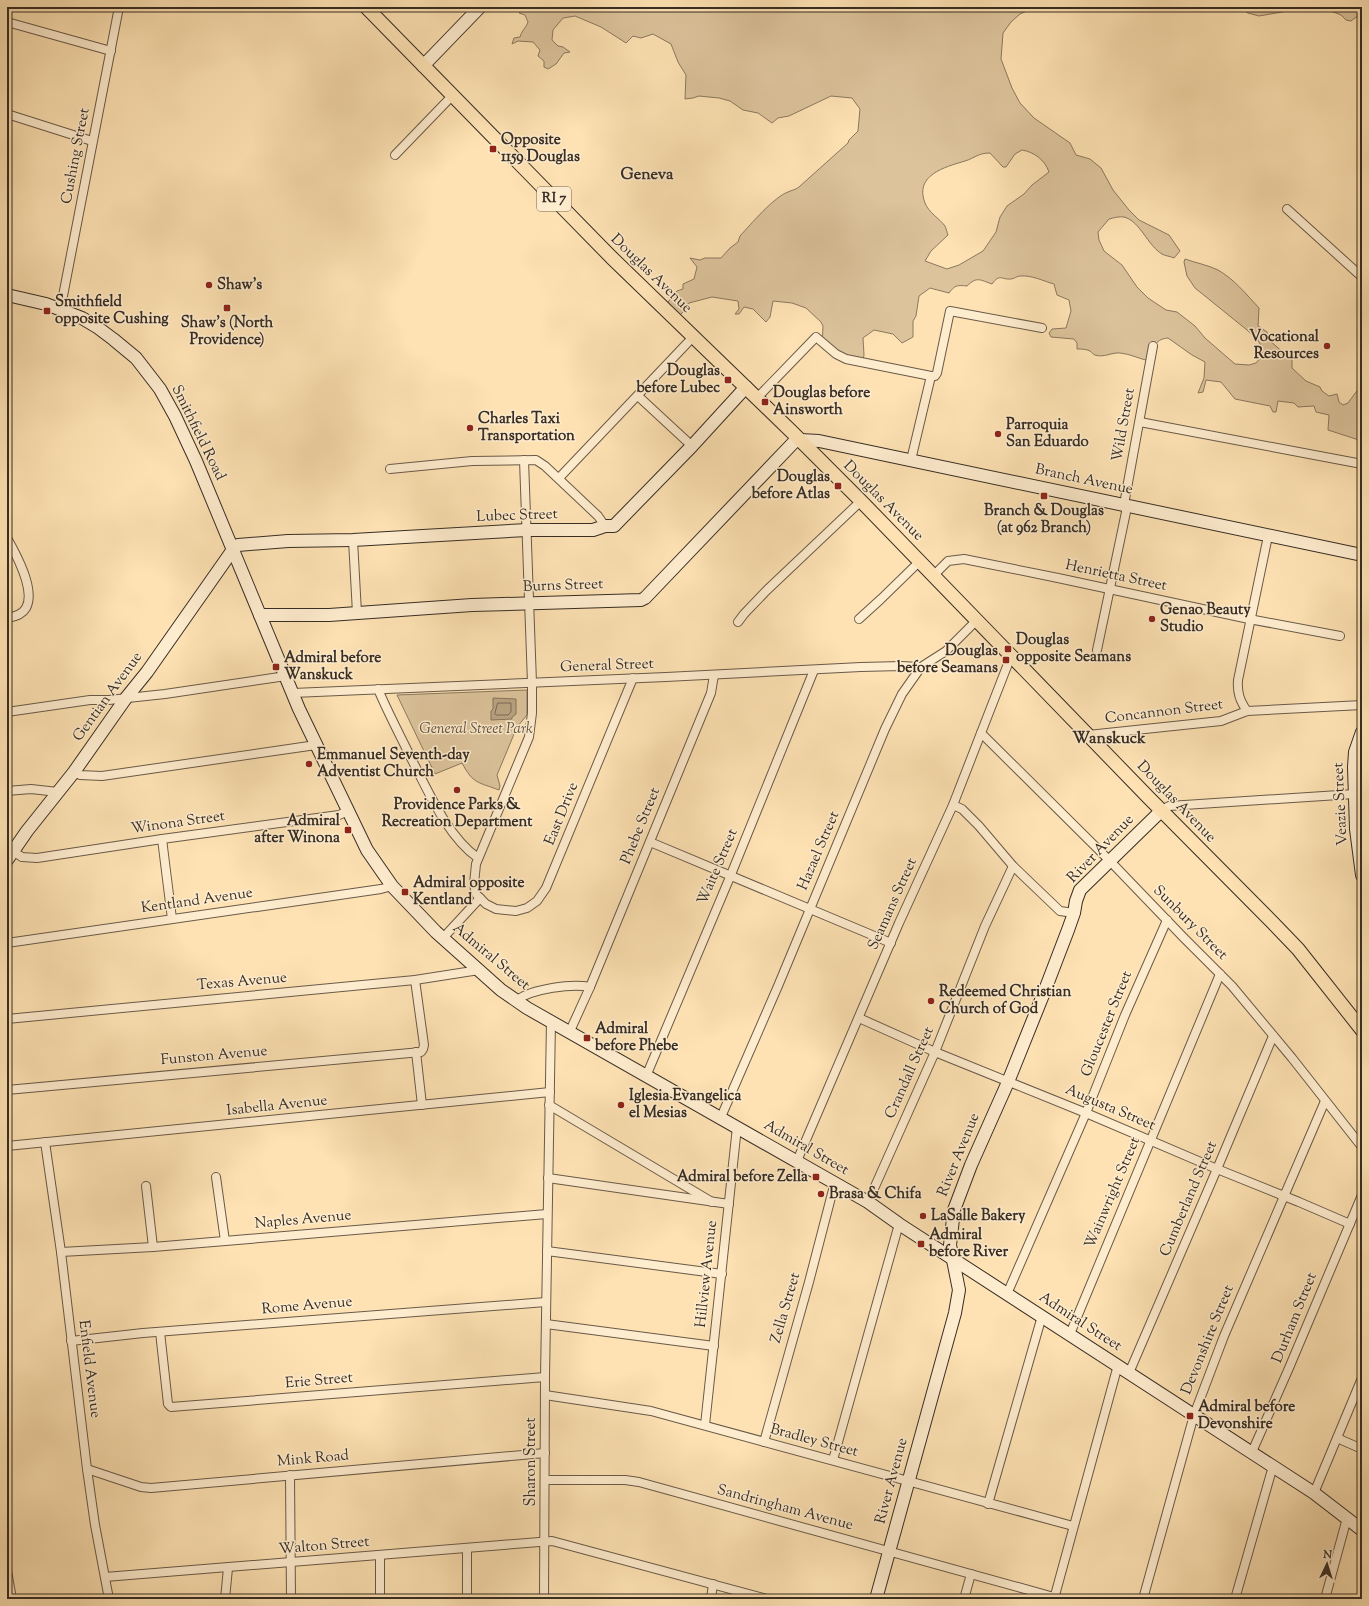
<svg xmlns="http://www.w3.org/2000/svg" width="1369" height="1606" font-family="'Sorts Mill Goudy',serif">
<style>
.green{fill:#dcc39b;stroke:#8a7860;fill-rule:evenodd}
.water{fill:#baa482;stroke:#86745c}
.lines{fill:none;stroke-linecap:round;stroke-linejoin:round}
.shore{stroke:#786853;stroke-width:1}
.street-casing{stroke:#695a48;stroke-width:10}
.secondary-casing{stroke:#372d24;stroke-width:14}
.primary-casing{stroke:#372d24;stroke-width:15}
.street{stroke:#feecce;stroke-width:8}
.secondary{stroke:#feecce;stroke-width:12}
.primary{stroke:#fee2b3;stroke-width:13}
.poi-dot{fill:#8f2418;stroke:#feecce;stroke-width:1.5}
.labels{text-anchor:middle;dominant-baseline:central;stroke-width:3;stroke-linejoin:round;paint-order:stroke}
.shield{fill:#feecce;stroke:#736657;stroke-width:1}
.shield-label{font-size:14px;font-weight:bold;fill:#372d24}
.poi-label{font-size:15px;font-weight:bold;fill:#372d24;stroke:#feecce;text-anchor:start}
.street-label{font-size:15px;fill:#372d24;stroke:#feecce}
.park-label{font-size:15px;font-style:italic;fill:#605242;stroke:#feecce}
.neighbourhood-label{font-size:16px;font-weight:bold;fill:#372d24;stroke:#feecce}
</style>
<rect width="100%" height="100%" fill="#fee2b3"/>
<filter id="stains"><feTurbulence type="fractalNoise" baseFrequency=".005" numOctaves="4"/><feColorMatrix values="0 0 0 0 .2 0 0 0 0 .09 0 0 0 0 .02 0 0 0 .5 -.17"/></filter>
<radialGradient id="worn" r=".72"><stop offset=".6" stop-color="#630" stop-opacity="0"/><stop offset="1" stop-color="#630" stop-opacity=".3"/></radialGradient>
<g class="green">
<path d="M525,7h511l-16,7 -9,8 -8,11 -2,26 11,29 8,15 14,15 36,25 6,12 14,4 11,9 12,22 16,20 10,10 30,15 11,16 -6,7c-4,-2 -9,-2 -12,-4 -14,-8 -22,-33 -38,-37 -4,-1 -11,1 -15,2l-11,13 1,8 5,11 18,14 15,22 11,11 18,12 11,2 18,14 10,12 30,26 14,1 7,-2 6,-7v-9l-5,-8 -10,-9 -52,-42 -8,-12 -3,-14 1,-3c11,4 23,6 33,11 16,9 28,24 41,38l-1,18 9,6 2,8 23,20v8l14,13 14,6 2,4 7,5 8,-2 2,8 4,3 5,-2 14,-19v57l-34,-11 1,-15 -13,-3 -2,-6 -16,1 -4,-4 -16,-2 -2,11h-3l-3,-6 -35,-7 -14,-17 -15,-2 -3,12 -5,1 6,-15 1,-16 -13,-7 -24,-17c-14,1 -16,12 -18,23 -11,-2 -19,-7 -30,-8 -8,-1 -16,5 -25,2 -2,-1 -3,-2 -5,-4 -4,-2 -8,-2 -13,-2v-6l-3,-4 -23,-2 -2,-4 3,-4 14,-1 5,-17 -2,-11 -12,-5 -3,-11c-11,-3 -22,-9 -34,-8 -3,0 -6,3 -9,3 -10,1 -11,-6 -19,5 -12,-4 -15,-8 -25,2 -10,-1 -12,-1 -18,7l-19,-5 -11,8 -3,20 -3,5v16l-11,6 -9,-9 -19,-4 -11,8 1,17 -2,11 -18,-4 -22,-14 1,-22 -2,-4 -15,-14 -14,-5 -19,-2 -3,16 -4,5 -13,-13 -9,-2 -5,7h-4l4,-5 -1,-8 -26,-4 -23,6 -7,10 -7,7 -12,-12 14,-17 6,-2v-5l11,-5 3,-12 -7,-9 10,2 5,-2h16l9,-10 8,-6 2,-6c11,-12 34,-39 48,-44 4,-2 7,-2 11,-5l49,-44 1,-3 9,-9 2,-22 -8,-11 -21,-2 -42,20 -11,2 -6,5 -14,-10 -15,-3 -13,-9 -11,-3 -20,-2 -6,2 -8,1 1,-24 -8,-13 -7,-18 -18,-10 -12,4 -8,-2 -7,7 -25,-16 -26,-11 -12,2 -10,12 -1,10 6,6 5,1 7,5 -6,1 -8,11 -8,5 -4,-2v-6l-6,-5 2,-6 -7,-8 -15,-1 -6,3 2,-6 6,-1c2,-7 6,-9 8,-15l-3,-7 -6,-2zM1022,150c12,2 23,10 27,22l-17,13 -8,9 -17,12 -7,11 -4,15 -13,19 -24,14 -12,4 -22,-8 6,-10 17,-16c-1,-3 -2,-7 -3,-9 -6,-8 -16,-13 -20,-23 -11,-28 20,-36 40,-42 10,-3 13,-8 25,-8l13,14h3l9,-13z"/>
<path d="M1238,7h124v9l-3,-1 -8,6 -5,-1 -5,-5 -20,-8 -16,1 -46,8 -11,-3z"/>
<path d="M527,690v25l-10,12 -20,48 3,11 -1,4c-21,-8 -26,-6 -37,-27l-27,11 -38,-79z"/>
</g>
<path class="water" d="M493,698l23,1v15l-4,3v2l-21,1v-9l2,-2z"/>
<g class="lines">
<path class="shore" d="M498,703h13v9l-3,3h-12l-1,-1z"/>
<g class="street-casing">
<g id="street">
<path d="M7,22l104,29"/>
<path d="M7,114l85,27"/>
<path d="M395,155l57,-59"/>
<path d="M1287,209l75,68"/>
<path d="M59,309l3,-8 57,-294"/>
<path d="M931,376h4l2,-3 13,-62 92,17"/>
<path d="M638,396l54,50"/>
<path d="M757,398l59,-61 20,17 10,5 85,17"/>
<path d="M1140,422l222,42"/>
<path d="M524,460l8,223v30l-3,24 -53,127 -2,20 2,10 10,10 10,5 20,2 11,-3 10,-7 9,-13 87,-210"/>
<path d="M911,460l20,-84"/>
<path d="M390,469l82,-8 64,-1 9,6 53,50 7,10"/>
<path d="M559,478l134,-141"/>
<path d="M7,538c9,16 29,52 19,70 -4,7 -12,9 -19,10"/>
<path d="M353,540l4,73"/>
<path d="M934,575l14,-14 16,-2 94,19 191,41 91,17"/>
<path d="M859,619l22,-20 39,-38"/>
<path d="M738,622l6,-8 23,-24 94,-89"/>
<path d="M1097,650l29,-138 -1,-13 28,-153"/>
<path d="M378,689c10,24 23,48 34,71 17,33 36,77 66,98"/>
<path d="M293,693l373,-16 195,-10 40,-1 20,1"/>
<path d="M1247,711c-7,-10 -10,-18 -9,-31l30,-144"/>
<path d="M7,712l83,-12h19l56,-6 121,-18"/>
<path d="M981,733l128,127 74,77 49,49 60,72 70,89"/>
<path d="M1088,735l133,-14 26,-10 115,-6"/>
<path d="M74,772l6,3 22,1 214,-31"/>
<path d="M7,791l24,-2 27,3"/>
<path d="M953,805l9,4 17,17 34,40 47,45 14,2"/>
<path d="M1162,810l7,-4 185,-12"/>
<path d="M162,839l10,80"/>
<path d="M650,842l241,101"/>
<path d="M14,852l8,5 15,1 125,-19 177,-24 9,-4"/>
<path d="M443,938l37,-40"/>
<path d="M7,943l374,-54 11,-3"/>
<path d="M517,1000c15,-11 55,-17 73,-13"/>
<path d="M859,1018l76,34 151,61 131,56 82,33 51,22"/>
<path d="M7,1019l408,-39 64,-10"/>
<path d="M570,1031l20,-44 121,-294 3,-18"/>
<path d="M416,1052l6,53"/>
<path d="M647,1074l83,-197 84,-207"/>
<path d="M7,1090l414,-38 2,-3 1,-4 -9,-65"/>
<path d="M549,1105l163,97"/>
<path d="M721,1117l57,-131 107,-257 17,-35 19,-27 25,-16 30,-30"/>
<path d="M45,1142l16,110 26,217 8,56 14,74"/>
<path d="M7,1146l543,-54"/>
<path d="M797,1161l102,-238 54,-118 58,-149"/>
<path d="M216,1177l9,64"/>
<path d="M548,1178l181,26"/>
<path d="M146,1186l7,61"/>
<path d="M868,1202l67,-150 50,-126 28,-60"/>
<path d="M547,1251l175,23"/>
<path d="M61,1252l92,-5 394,-33"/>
<path d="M1007,1294l79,-181 39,-98 42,-95"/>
<path d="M546,1324l168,22"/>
<path d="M160,1332l8,72 3,3 374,-30"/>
<path d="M1070,1334l150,-360"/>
<path d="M71,1341l72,-8 403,-31"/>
<path d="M1129,1373l88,-204 56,-133"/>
<path d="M545,1395l106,16 422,115"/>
<path d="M705,1425l32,-298"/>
<path d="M1337,1438l25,11"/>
<path d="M764,1442l45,-160 26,-100"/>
<path d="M1252,1452l37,-84 73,-173"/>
<path d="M833,1460l66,-236"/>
<path d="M87,1469l54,18 10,1 394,-35"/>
<path d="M290,1475l1,124"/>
<path d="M545,1480h80l14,2 422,117"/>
<path d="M1314,1493l48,-115"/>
<path d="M988,1504l54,-188"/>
<path d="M467,1548v51"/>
<path d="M380,1556v43"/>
<path d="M7,1571l5,28"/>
<path d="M105,1577l447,-36 215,58"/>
<path d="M225,1599l3,-31"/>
<path d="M544,1599l1,-222 6,-356"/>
<path d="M711,1599l2,-15"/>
<path d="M964,1599l7,-25"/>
<path d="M1054,1599l64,-234"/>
<path d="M1143,1599l51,-184 30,-79 101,-235"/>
<path d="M1235,1599l38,-133"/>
<path d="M1325,1599l22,-81"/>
</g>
</g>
<g class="secondary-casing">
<g id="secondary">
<path d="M423,66l57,-59"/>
<path d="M7,295l39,9 36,14 15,9 16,12 23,19 24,31 15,27 21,45 103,248 68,141 25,36 44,46 65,58 26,18 341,194 31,22 415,269 48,37"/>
<path d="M260,615h69l143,-10 169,-5 4,-2 149,-156 6,-2 19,1 543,114"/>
<path d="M1362,732l-7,20 -1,15 2,62 6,46"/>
<path d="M7,860l20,-29 47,-59 52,-74 21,-26 85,-121 6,-6 50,-4 65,-1 174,-10h66l12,-4h9l78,-80 54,-59"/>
<path d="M876,1599l79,-286 4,-23 -9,-45 4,-35 17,-45 37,-83 37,-92 23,-60 6,-17 2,-12 4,-11 82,-80"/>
</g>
</g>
<g class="primary-casing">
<path id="primary" d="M366,7l245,250 182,176 68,68 288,297 124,125 25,26 64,81"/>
</g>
<use href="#street" class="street"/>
<use href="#secondary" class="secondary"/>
<use href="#primary" class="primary"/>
</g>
<g class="poi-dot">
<rect x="489" y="145" width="8" height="8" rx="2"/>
<circle cx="209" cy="285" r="4"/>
<rect x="223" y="304" width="8" height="8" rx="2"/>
<rect x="43" y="307" width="8" height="8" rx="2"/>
<circle cx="1327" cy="346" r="4"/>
<rect x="724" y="376" width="8" height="8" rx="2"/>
<rect x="761" y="398" width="8" height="8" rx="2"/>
<circle cx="470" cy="428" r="4"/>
<circle cx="998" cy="434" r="4"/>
<rect x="834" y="482" width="8" height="8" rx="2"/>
<rect x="1040" y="492" width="8" height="8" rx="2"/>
<circle cx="1152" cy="619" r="4"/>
<rect x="1004" y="645" width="8" height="8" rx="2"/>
<rect x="1002" y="656" width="8" height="8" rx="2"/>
<rect x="272" y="663" width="8" height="8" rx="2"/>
<circle cx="309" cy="764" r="4"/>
<circle cx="457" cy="790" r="4"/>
<rect x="344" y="826" width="8" height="8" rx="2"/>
<rect x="401" y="888" width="8" height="8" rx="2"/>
<circle cx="931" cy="1001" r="4"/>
<rect x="583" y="1034" width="8" height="8" rx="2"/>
<circle cx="621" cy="1105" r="4"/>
<rect x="812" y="1173" width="8" height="8" rx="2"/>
<circle cx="821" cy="1194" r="4"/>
<circle cx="923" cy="1216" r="4"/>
<rect x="917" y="1240" width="8" height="8" rx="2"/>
<rect x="1186" y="1412" width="8" height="8" rx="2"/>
</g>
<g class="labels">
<rect class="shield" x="537" y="187" width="34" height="24" rx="3"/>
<g class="shield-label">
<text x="554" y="199">RI 7</text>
</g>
<g class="poi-label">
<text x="501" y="140">Opposite<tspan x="501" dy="17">1159 Douglas</tspan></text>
<text x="217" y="285">Shaw's</text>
<text x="55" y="302">Smithfield<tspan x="55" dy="17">opposite Cushing</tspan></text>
<text x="227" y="323" text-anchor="middle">Shaw's (North<tspan x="227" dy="17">Providence)</tspan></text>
<text x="1319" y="337" text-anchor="end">Vocational<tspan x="1319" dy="17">Resources</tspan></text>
<text x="720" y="371" text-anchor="end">Douglas<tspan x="720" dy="17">before Lubec</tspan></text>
<text x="773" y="393">Douglas before<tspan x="773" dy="17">Ainsworth</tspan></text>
<text x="478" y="419">Charles Taxi<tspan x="478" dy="17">Transportation</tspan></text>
<text x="1006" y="425">Parroquia<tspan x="1006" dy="17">San Eduardo</tspan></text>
<text x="830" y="477" text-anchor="end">Douglas<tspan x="830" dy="17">before Atlas</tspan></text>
<text x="1044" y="511" text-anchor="middle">Branch &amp; Douglas<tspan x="1044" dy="17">(at 962 Branch)</tspan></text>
<text x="1160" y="610">Genao Beauty<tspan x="1160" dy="17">Studio</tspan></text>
<text x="1016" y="640">Douglas<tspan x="1016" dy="17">opposite Seamans</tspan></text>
<text x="998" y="651" text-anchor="end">Douglas<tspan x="998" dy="17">before Seamans</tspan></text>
<text x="284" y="658">Admiral before<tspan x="284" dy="17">Wanskuck</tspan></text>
<text x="317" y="755">Emmanuel Seventh-day<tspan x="317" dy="17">Adventist Church</tspan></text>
<text x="457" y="805" text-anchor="middle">Providence Parks &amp;<tspan x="457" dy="17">Recreation Department</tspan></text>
<text x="340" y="821" text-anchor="end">Admiral<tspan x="340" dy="17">after Winona</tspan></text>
<text x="413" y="883">Admiral opposite<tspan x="413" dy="17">Kentland</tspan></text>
<text x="939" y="992">Redeemed Christian<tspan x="939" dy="17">Church of God</tspan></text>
<text x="595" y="1029">Admiral<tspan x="595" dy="17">before Phebe</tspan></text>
<text x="629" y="1096">Iglesia Evangelica<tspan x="629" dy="17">el Mesias</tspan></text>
<text x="808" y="1177" text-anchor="end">Admiral before Zella</text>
<text x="829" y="1194">Brasa &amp; Chifa</text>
<text x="931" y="1216">LaSalle Bakery</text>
<text x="929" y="1235">Admiral<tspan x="929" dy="17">before River</tspan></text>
<text x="1198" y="1407">Admiral before<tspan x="1198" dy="17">Devonshire</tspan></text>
</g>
<g class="street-label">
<text transform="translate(76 156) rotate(-79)">Cushing Street</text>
<text transform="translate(651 274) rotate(44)">Douglas Avenue</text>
<text transform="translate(1124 425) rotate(-80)">Wild Street</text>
<text transform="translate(198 433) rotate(64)">Smithfield Road</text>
<text transform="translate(1084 480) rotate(12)">Branch Avenue</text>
<text transform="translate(883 501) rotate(45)">Douglas Avenue</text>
<text transform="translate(517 516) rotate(-2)">Lubec Street</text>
<text transform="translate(1116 576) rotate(12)">Henrietta Street</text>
<text transform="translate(563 586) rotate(-2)">Burns Street</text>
<text transform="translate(607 666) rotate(-2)">General Street</text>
<text transform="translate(108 697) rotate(-54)">Gentian Avenue</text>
<text transform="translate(1164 712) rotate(-7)">Concannon Street</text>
<text transform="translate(1176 802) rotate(46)">Douglas Avenue</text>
<text transform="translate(1341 804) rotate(-93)">Veazie Street</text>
<text transform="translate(562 814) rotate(-68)">East Drive</text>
<text transform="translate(178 823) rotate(-8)">Winona Street</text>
<text transform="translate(641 826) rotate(-68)">Phebe Street</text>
<text transform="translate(1101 849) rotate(-46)">River Avenue</text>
<text transform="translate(819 851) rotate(-67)">Hazael Street</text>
<text transform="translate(718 867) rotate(-67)">Waite Street</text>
<text transform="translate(197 901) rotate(-8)">Kentland Avenue</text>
<text transform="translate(893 904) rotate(-66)">Seamans Street</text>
<text transform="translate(1190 923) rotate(45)">Sunbury Street</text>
<text transform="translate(491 957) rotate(40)">Admiral Street</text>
<text transform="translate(242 982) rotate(-5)">Texas Avenue</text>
<text transform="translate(1107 1024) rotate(-68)">Gloucester Street</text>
<text transform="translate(214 1056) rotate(-5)">Funston Avenue</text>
<text transform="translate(910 1073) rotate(-66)">Crandall Street</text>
<text transform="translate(277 1106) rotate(-6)">Isabella Avenue</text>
<text transform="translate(1110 1108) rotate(23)">Augusta Street</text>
<text transform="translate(806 1148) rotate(30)">Admiral Street</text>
<text transform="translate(959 1155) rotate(-68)">River Avenue</text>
<text transform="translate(1113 1193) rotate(-67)">Wainwright Street</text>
<text transform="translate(1189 1199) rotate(-67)">Cumberland Street</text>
<text transform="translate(303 1220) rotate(-5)">Naples Avenue</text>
<text transform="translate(707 1274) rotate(-84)">Hillview Avenue</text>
<text transform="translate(307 1306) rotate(-5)">Rome Avenue</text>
<text transform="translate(786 1308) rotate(-74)">Zella Street</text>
<text transform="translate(1295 1318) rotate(-68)">Durham Street</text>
<text transform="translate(1080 1322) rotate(33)">Admiral Street</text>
<text transform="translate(1208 1340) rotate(-68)">Devonshire Street</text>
<text transform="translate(89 1369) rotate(83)">Enfield Avenue</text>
<text transform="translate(319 1381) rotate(-5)">Erie Street</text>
<text transform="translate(814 1441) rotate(15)">Bradley Street</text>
<text transform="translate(313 1459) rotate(-5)">Mink Road</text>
<text transform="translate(531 1462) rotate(-90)">Sharon Street</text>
<text transform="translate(892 1481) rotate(-75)">River Avenue</text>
<text transform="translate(785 1508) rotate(15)">Sandringham Avenue</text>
<text transform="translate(324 1546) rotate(-5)">Walton Street</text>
</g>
<g class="park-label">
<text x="476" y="729">General Street Park</text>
</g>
<g class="neighbourhood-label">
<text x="647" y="175">Geneva</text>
<text x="1109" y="739">Wanskuck</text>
</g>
</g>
<rect width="1369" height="1606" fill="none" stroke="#fee2b3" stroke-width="24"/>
<rect x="8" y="8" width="1353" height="1590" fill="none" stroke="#372d24" stroke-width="2"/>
<rect x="12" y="12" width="1345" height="1582" fill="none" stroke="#372d24"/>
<g transform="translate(1327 1564) rotate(4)" stroke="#feecce" stroke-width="3" paint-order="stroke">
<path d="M0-3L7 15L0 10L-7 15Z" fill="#372d24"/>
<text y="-6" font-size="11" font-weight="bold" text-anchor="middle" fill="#372d24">N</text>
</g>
<rect width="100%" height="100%" filter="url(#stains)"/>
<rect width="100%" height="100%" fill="url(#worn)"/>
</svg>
